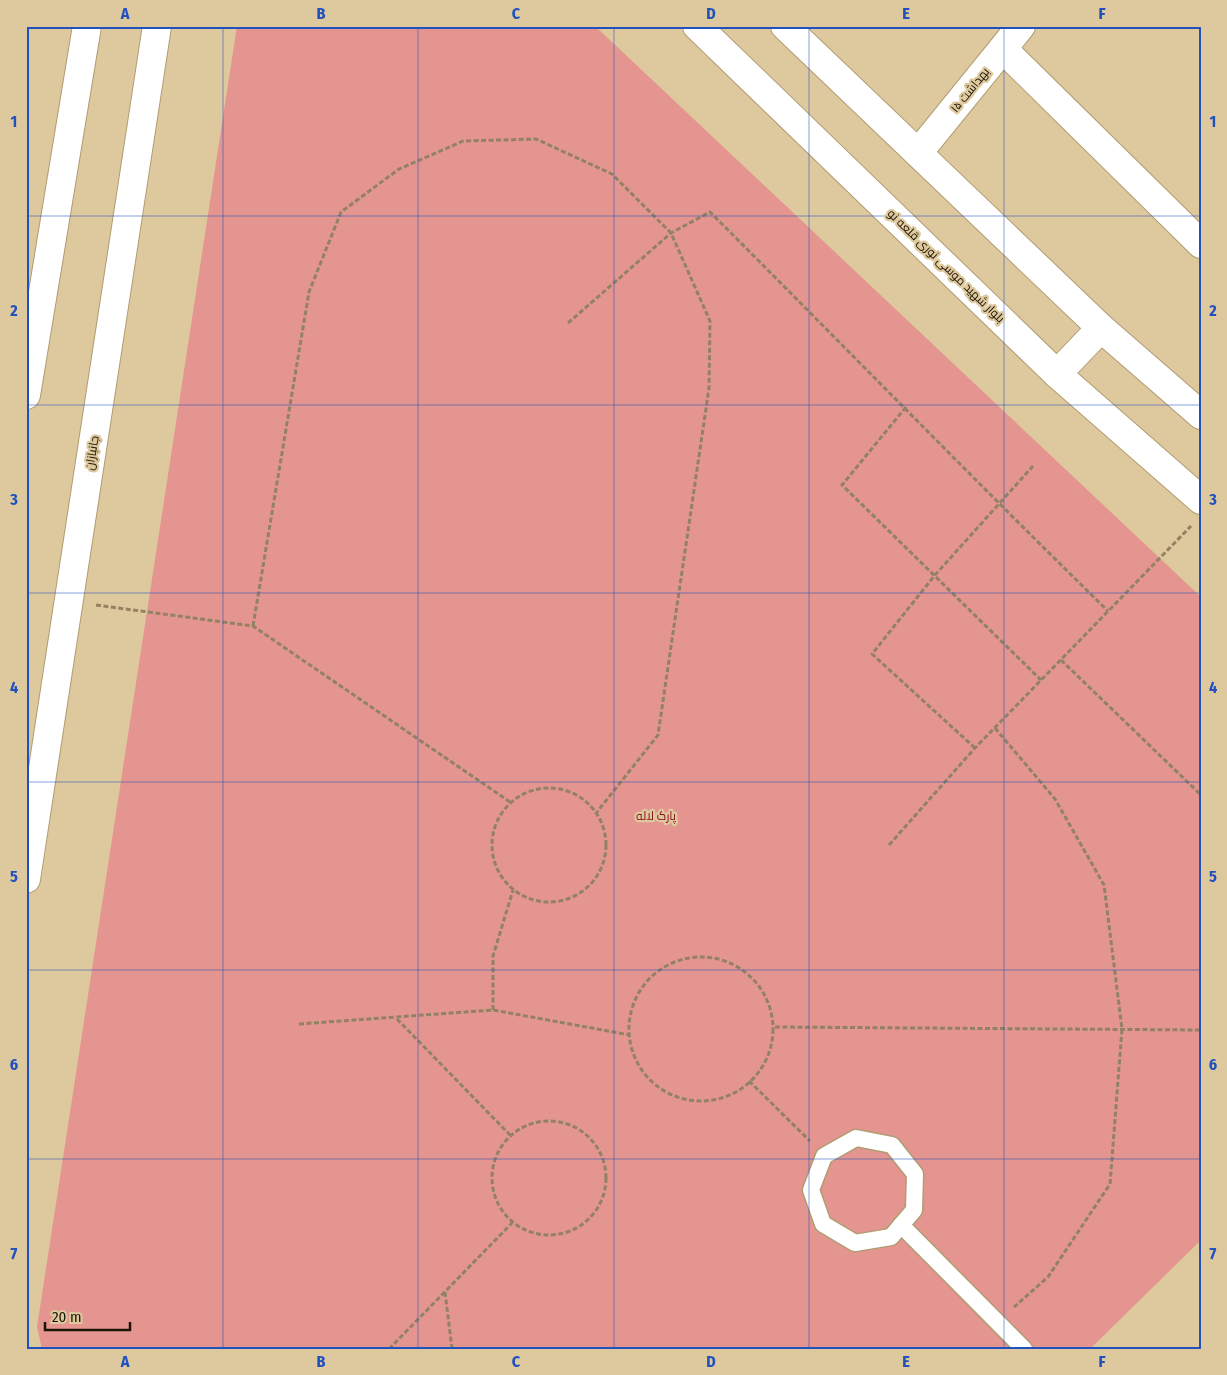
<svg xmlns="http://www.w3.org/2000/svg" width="1227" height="1375" font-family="'Fira Sans Condensed',Cairo,sans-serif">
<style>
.green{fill:#e59590}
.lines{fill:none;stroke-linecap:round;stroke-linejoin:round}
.service-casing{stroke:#b19c73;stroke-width:19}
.minor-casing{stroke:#b19c73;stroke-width:30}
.secondary-casing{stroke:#b19c73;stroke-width:30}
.path{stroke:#928262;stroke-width:3;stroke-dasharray:5 2.5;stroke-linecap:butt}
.service{stroke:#fff;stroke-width:16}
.minor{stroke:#fff;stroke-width:28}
.secondary{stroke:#fff;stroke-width:28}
.grid{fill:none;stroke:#2051be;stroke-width:1;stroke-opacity:0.55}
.labels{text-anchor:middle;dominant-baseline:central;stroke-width:4.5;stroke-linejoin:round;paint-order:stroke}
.street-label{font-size:12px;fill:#1c1405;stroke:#dec89d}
.park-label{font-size:12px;fill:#8b071a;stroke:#dec89d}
.neatline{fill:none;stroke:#2051be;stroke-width:2}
.grid-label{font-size:16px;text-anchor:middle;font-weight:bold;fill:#2051be}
</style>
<rect width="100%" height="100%" fill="#dec89d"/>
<path class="green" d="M237,26h358l606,571v643l-111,109h-1048l-5,-22z"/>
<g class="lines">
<g class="service-casing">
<g id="service">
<path d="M856,1138l36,7 23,29 -1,36 -23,27 -36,6 -32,-19 -12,-34 13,-34z"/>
<path d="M901,1225l123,124"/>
</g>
</g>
<g class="minor-casing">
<g id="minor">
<path d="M1003,49l198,195"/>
<path d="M918,153l103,-127"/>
</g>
</g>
<g class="secondary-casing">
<g id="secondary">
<path d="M697,26l360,348 144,126"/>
<path d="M785,26l316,302 100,87"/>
<path d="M1057,374l44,-46"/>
<path d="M26,395l61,-369"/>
<path d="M26,879l131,-853"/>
</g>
</g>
<g class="path">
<path d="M568,323l103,-90 39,-21c133,133 264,268 398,399"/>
<path d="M906,407l-64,78 199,195"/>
<path d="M96,605l157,21 257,176"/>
<path d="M253,626l56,-334 32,-80 58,-43 64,-28 73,-2 76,35 59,59 39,88 -1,67 -51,347 -61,77"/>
<path d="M1061,660l140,135"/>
<path d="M995,728l60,71 49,86 18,144 -12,155 -62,93 -34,30"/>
<path d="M975,748l-103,-94 63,-79 98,-109"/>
<circle cx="549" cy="845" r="57"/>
<path d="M889,845l86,-97 216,-222"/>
<circle cx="701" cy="1029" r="72"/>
<path d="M493,1010v-54l20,-66"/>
<path d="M397,1019l113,116"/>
<path d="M299,1024l194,-14 137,25"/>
<path d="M775,1027l426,3"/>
<path d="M749,1081l61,60"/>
<circle cx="549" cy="1178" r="57"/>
<path d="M445,1292l7,57"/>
<path d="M389,1349l123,-126"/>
</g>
<use href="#service" class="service"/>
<use href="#minor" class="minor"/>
<use href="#secondary" class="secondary"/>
</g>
<path class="grid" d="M223,26v1323M418,26v1323M614,26v1323M809,26v1323M1004,26v1323M26,216h1175M26,405h1175M26,593h1175M26,782h1175M26,970h1175M26,1159h1175"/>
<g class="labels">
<g class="street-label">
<text transform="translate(970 90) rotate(-51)">بهداشت ۱۵</text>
<text transform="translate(946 266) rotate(44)">بلوار شهید موسی نوری قلعه نو</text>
<text transform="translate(92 453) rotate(-81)">جانبازان</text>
</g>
<g class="park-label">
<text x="656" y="816">پارک لاله</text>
</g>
</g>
<rect width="1227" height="1375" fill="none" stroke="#dec89d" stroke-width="55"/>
<path d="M45 1322v8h85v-8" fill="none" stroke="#1c1405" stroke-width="2.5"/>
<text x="52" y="1322" font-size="15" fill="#1c1405" stroke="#dec89d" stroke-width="4" paint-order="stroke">20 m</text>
<rect x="28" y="28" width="1172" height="1320" class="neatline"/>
<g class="grid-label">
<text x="125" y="19">A</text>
<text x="321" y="19">B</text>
<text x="516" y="19">C</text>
<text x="711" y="19">D</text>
<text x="906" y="19">E</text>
<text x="1102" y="19">F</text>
<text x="14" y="127">1</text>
<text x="1213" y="127">1</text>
<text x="14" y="316">2</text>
<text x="1213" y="316">2</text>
<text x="14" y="505">3</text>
<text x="1213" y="505">3</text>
<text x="14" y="693">4</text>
<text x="1213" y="693">4</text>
<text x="14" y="882">5</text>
<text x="1213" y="882">5</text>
<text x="14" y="1070">6</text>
<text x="1213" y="1070">6</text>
<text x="14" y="1259">7</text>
<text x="1213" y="1259">7</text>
<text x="125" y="1367">A</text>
<text x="321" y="1367">B</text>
<text x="516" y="1367">C</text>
<text x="711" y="1367">D</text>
<text x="906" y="1367">E</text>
<text x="1102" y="1367">F</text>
</g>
</svg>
